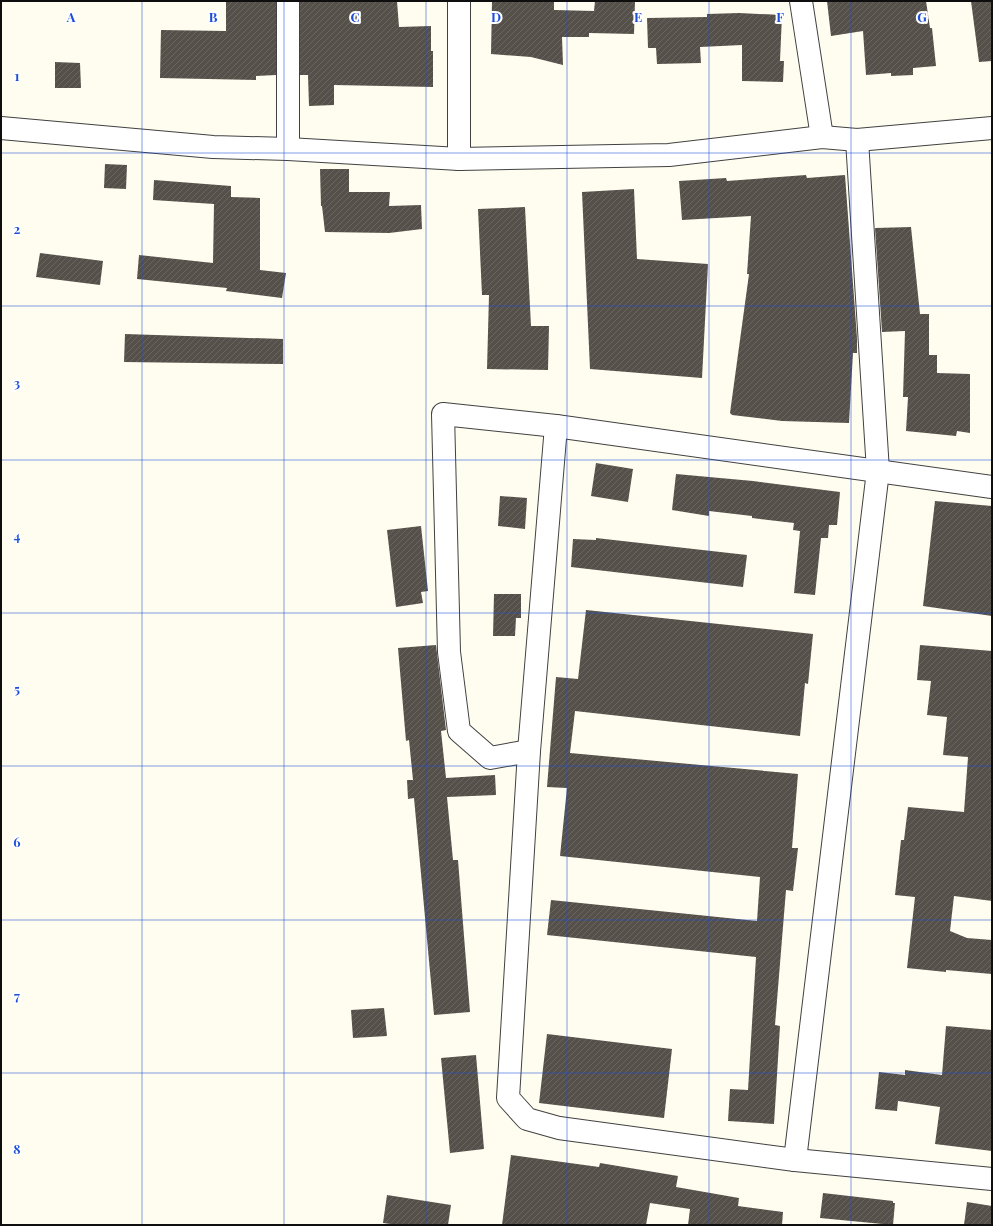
<svg xmlns="http://www.w3.org/2000/svg" width="993" height="1226" font-family="'Playfair Display',serif">
<style>
.building{fill:url(#building-hatch)}
.lines{fill:none;stroke-linecap:round;stroke-linejoin:round}
.minor-casing{stroke:#414141;stroke-width:24}
.minor{stroke:#fff;stroke-width:22}
.grid{fill:none;stroke:#1d4ed8;stroke-width:1;stroke-opacity:0.55}
.grid-label{font-size:13px;text-anchor:middle;font-weight:bold;fill:#1d4ed8;stroke:#fff;stroke-width:4;stroke-linejoin:round;paint-order:stroke}
</style>
<defs>
<pattern id="building-hatch" width="6" height="6" patternUnits="userSpaceOnUse"><rect width="6" height="6" fill="#56504a"/><path d="M-1 1l2-2M0 6l6-6M5 7l2-2" fill="none" stroke="#696560"/></pattern>
</defs>
<rect width="100%" height="100%" fill="#fffdef"/>
<g class="building">
<path d="M226,1h50v74l-20,1v4l-96,-2 1,-48 65,1z"/>
<path d="M300,1h97l2,26 32,-1v25h2v36l-99,-2v20l-25,1 -1,-31h-8z"/>
<path d="M492,1h62v9l40,1 1,-10h40l-1,33 -45,-1v4h-27l1,28 -32,-8 -40,-3z"/>
<path d="M827,1h99l4,27h2l4,38 -23,2v7l-22,1v-3l-25,2 -3,-44 -32,5z"/>
<path d="M971,1h21v60l-13,1z"/>
<path d="M739,13l43,2 -2,46h4l-1,21 -41,-1v-36l-42,2 1,16 -44,1 -1,-16h-8l-1,-30 60,-1v-3z"/>
<path d="M55,62l25,1 1,25h-26z"/>
<path d="M105,164l22,1 -1,24 -22,-1z"/>
<path d="M320,169h29v23h41l-1,14 32,-1 1,24 -33,4 -64,-1 -3,-26h-1z"/>
<path d="M806,175l1,3 38,-3 12,163v15h-4l-4,70 -67,-2 -50,-6 -2,-2 19,-139h-2l4,-58 -69,4 -3,-39 47,-3 1,3z"/>
<path d="M154,180l77,6v11l29,1v72l26,3 -4,25 -56,-7 1,-3 -90,-9 2,-24 74,8 1,-59 -61,-4z"/>
<path d="M634,189l3,70 71,5 -6,114 -112,-9 -8,-177z"/>
<path d="M525,207l6,119h18l-1,44 -61,-1 2,-74h-7l-4,-86z"/>
<path d="M911,227l9,87h9v41h8v18l33,1v59l-13,-2 -1,5 -50,-5 2,-34h-5l2,-66 -23,1 -7,-104z"/>
<path d="M40,253l63,8 -3,24 -64,-8z"/>
<path d="M125,334l158,5v25l-159,-2z"/>
<path d="M596,463l37,6 -5,33 -37,-6z"/>
<path d="M676,474l77,7 87,11 -3,33h-8l-1,13h-7l-6,57 -21,-2 6,-62 -7,-1 1,-7 -42,-5v-2l-43,-5v5l-37,-6z"/>
<path d="M500,496l27,2 -2,31 -27,-3z"/>
<path d="M935,501l57,5v110l-69,-10z"/>
<path d="M421,526l7,65 -7,1 2,11 -27,4 -9,-77z"/>
<path d="M596,538l151,17 -4,32 -172,-20 2,-28 23,1z"/>
<path d="M494,594h27v24h-5l-1,18h-22z"/>
<path d="M586,610l227,24 -5,50 -3,-1 -5,53 -225,-25 -5,42 228,21 -6,74h6l-5,43 -7,-1 -11,135 5,1 -6,98 -46,-3 2,-32 18,1 8,-133 -209,-22 4,-35 206,21 3,-44 -200,-21 7,-68 -20,-1 9,-110 22,2z"/>
<path d="M436,645l10,85 -5,1 5,47 49,-3 1,20 -49,2 6,63h5l12,152 -36,3 -20,-217 -6,1 -1,-19h6l-4,-40 -3,1 -8,-93z"/>
<path d="M920,645l72,6v250l-38,-5 -4,35 17,7 25,2v34l-46,-4v2l-39,-4 8,-71 -20,-2 6,-55h3l4,-33 56,5 4,-55 -25,-2 4,-38 -20,-2 4,-34 -14,-1z"/>
<path d="M384,1008l3,28 -34,2 -2,-28z"/>
<path d="M946,1026l46,4v121l-57,-7 5,-37 -42,-6 -1,10 -22,-2 4,-37 26,3v-5l37,5z"/>
<path d="M547,1034l125,15 -8,69 -125,-15z"/>
<path d="M476,1055l8,94 -34,4 -9,-95z"/>
<path d="M511,1155l88,12 1,-4 78,13 -2,11 63,11 -1,8 45,6 -1,13h-94l2,-16 -40,-6 -4,22h-144z"/>
<path d="M823,1193l70,8v2h2l-2,22 -73,-7z"/>
<path d="M387,1195l64,10 -3,20h-50l-15,-2z"/>
<path d="M967,1202l25,4v19h-28z"/>
</g>
<g class="lines">
<g class="minor-casing">
<g id="minor">
<path d="M288,1v148"/>
<path d="M801,1l21,136"/>
<path d="M1,128l212,19 75,2 171,10 210,-4 153,-18 35,3 135,-12"/>
<path d="M459,159v-158"/>
<path d="M556,426l-27,325 -21,347 19,21 32,9 236,32 197,19"/>
<path d="M529,751l-39,7 -31,-27 -10,-79 -6,-238 113,12 436,61"/>
<path d="M795,1160l83,-689 -21,-331"/>
</g>
</g>
<use href="#minor" class="minor"/>
</g>
<path class="grid" d="M142,1v1224M284,1v1224M426,1v1224M567,1v1224M709,1v1224M851,1v1224M1,153h991M1,306h991M1,460h991M1,613h991M1,766h991M1,920h991M1,1073h991"/>
<g class="grid-label">
<text x="71" y="22">A</text>
<text x="213" y="22">B</text>
<text x="355" y="22">C</text>
<text x="496" y="22">D</text>
<text x="638" y="22">E</text>
<text x="780" y="22">F</text>
<text x="922" y="22">G</text>
<text x="17" y="81">1</text>
<text x="17" y="234">2</text>
<text x="17" y="388">3</text>
<text x="17" y="541">4</text>
<text x="17" y="694">5</text>
<text x="17" y="847">6</text>
<text x="17" y="1001">7</text>
<text x="17" y="1154">8</text>
</g>
<rect width="993" height="1226" fill="none" stroke="#0e0e0e" stroke-width="4"/>
</svg>
